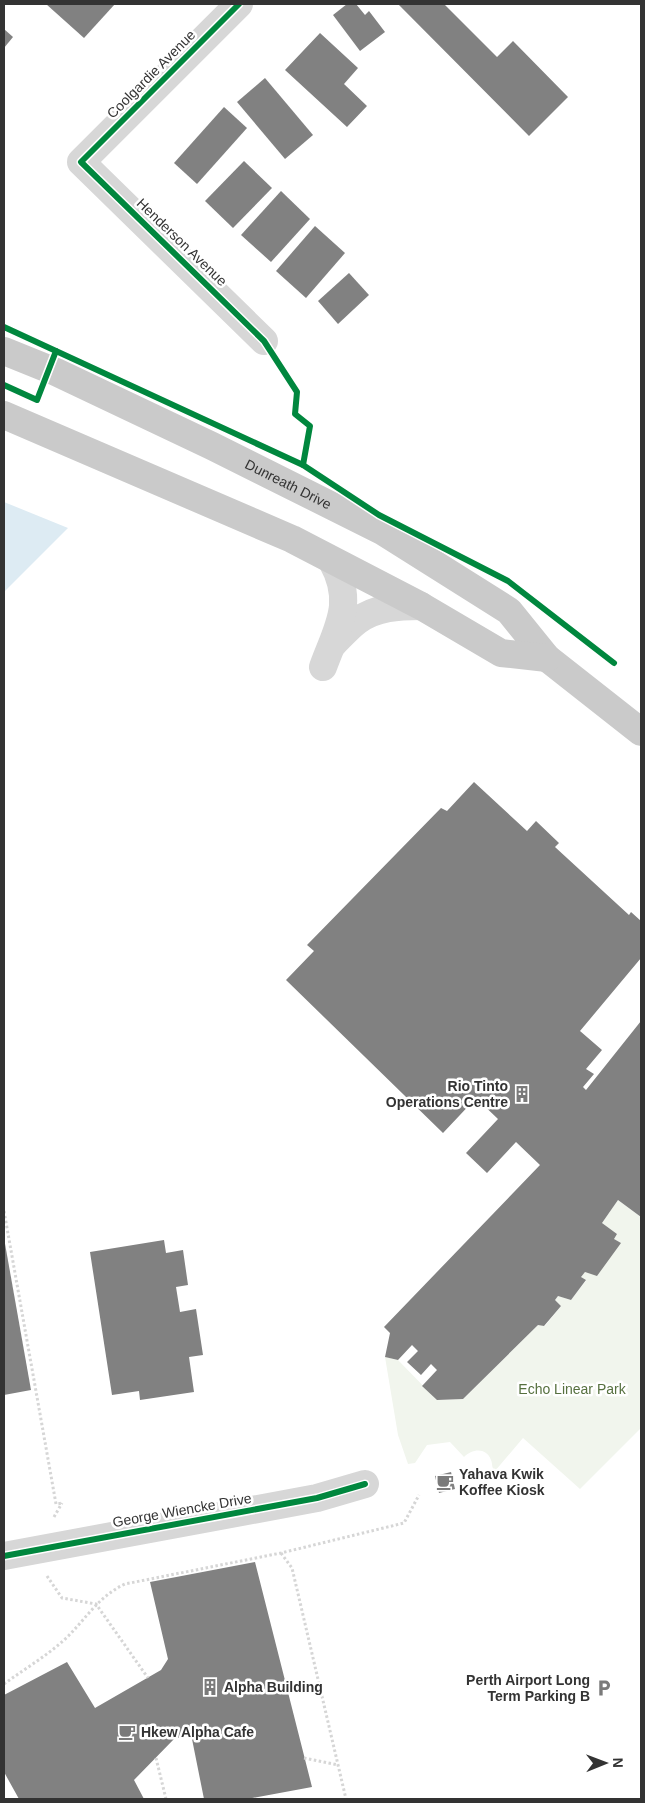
<svg xmlns="http://www.w3.org/2000/svg" width="645" height="1803" font-family="Helvetica,sans-serif">
<style>
.green{fill:#f1f5ed}
.water{fill:#ddebf3}
.building{fill:#818181}
.lines{fill:none;stroke-linecap:round;stroke-linejoin:round}
.path{stroke:#d6d6d6;stroke-width:3;stroke-dasharray:2.5 2.5;stroke-linecap:butt}
.minor{stroke:#d7d7d7;stroke-width:28}
.major{stroke:#cacaca;stroke-width:28}
.cycleway-casing{stroke:#fff;stroke-width:9}
.cycleway{stroke:#00873e;stroke-width:6}
.labels{text-anchor:middle;dominant-baseline:central;stroke-width:5;stroke-linejoin:round;paint-order:stroke}
.street-label{font-size:14px;fill:#333;stroke:#fff}
.poi-label{font-size:14px;font-weight:bold;fill:#333;stroke:#fff;text-anchor:start}
.park-label{font-size:14px;fill:#56703f;stroke:#fff}
</style>
<rect width="100%" height="100%" fill="#fff"/>
<path class="green" d="M618,1200l23,17v211l-61,61 -57,-51 -28,33c-4,-4 -2,-6 -4,-11 -5,-13 -19,-11 -27,-3l-14,-15 -23,3 -12,18 -7,1 -10,-29 -13,-78 13,3 39,40 26,-1 75,-74 7,1 16,-20 -6,-6 3,-4 13,4 15,-19 -5,-4 4,-5 12,3 23,-32 -6,-4 3,-5 -15,-11z"/>
<path class="water" d="M4,502l64,26 -64,64z"/>
<g class="building">
<path d="M46,4h69l-31,34z"/>
<path d="M347,4h9l9,11 4,-4 16,21 -25,19 -27,-36z"/>
<path d="M398,4h46l53,53 16,-16 55,56 -39,39z"/>
<path d="M4,29l9,8 -9,11z"/>
<path d="M320,33l38,35 -14,16 23,22 -20,21 -62,-57z"/>
<path d="M265,78l48,57 -28,24 -48,-57z"/>
<path d="M224,107l23,21 -50,56 -23,-21z"/>
<path d="M244,161l28,27 -39,40 -28,-27z"/>
<path d="M281,191l29,28 -39,43 -30,-27z"/>
<path d="M315,226l30,27 -39,45 -30,-27z"/>
<path d="M349,273l20,22 -31,29 -20,-23z"/>
<path d="M474,782l53,49 9,-10 23,22 -4,4 74,68 2,-3 10,9v37l-61,73 22,19 -16,19 8,5 -11,13 3,3 55,-69v196l-23,-17 -16,23 15,11 -3,5 7,4 -24,33 -12,-4 -4,5 5,3 -15,20 -13,-4 -3,4 6,6 -17,20 -6,-1 -75,74 -26,1 -15,-14 15,-16 -6,-6 -10,11 -14,-13 11,-11 -6,-6 -14,15 -13,-3 5,-24 -6,-6 156,-162 -24,-23 -29,31 -21,-20 32,-34 -22,-21 -33,35 -157,-153 28,-29 -7,-6 134,-137 6,3z"/>
<path d="M4,1238l27,152 -27,5z"/>
<path d="M164,1240l2,13 17,-3 5,35 -12,2 4,25 16,-3 7,46 -14,2 5,35 -54,8 -1,-9 -27,4 -22,-143z"/>
<path d="M451,1472l4,17 -16,4 -4,-17z"/>
<path d="M255,1562l57,225 -65,12h-43l-13,-65 -17,5 -40,41 10,19h-125l-15,-27v-77l63,-33 28,46 66,-38 7,-11 -18,-77z"/>
</g>
<g class="lines">
<g class="path">
<path d="M4,1211l52,293 7,-1"/>
<path d="M54,1517l8,-14"/>
<path d="M281,1553l11,15 54,231"/>
<path d="M47,1576l15,22 34,6 52,74"/>
<path d="M4,1684c19,-14 41,-27 59,-43 22,-20 34,-44 62,-57l156,-31 123,-30 15,-28"/>
<path d="M156,1758l10,41"/>
<path d="M304,1758l34,7"/>
</g>
<g class="minor">
<path d="M239,4l-158,158 183,179"/>
<path d="M334,643c7,-7 15,-16 23,-22 19,-14 42,-15 64,-15"/>
<path d="M323,667c15,-41 32,-64 9,-106"/>
<path d="M4,1556l313,-58 48,-14"/>
</g>
<g class="major">
<path id="s1" d="M4,351l52,21 156,74 170,85 127,80 38,47 94,74"/>
<path d="M4,415l288,124 129,67 80,47 46,5"/>
</g>
<g class="cycleway-casing">
<g id="cycleway">
<path d="M239,4l-158,158 183,179 33,51 -2,22 15,12 -7,39"/>
<path d="M4,327l299,138 76,50 129,66 106,82"/>
<path d="M4,385l33,15 19,-49"/>
<path d="M4,1556l313,-58 48,-14"/>
</g>
</g>
<use href="#cycleway" class="cycleway"/>
</g>
<defs>
<g id="building-bare" transform="scale(1.35)"><path d="M-4-6H4V6H1V3H-1V6H-4ZM-2.5-4.3h1.7v1.8h-1.7ZM.8-4.3h1.7v1.8H.8ZM-2.5-1h1.7V.8h-1.7ZM.8-1h1.7V.8H.8Z" fill="#7a7a7a" stroke="#fff" stroke-width="2.5" paint-order="stroke"/></g>
<g id="cafe-bare" transform="scale(1.35)"><path d="M-5.5-4.5H6V0H3Q3 3.5 0 3.5H-2.5Q-5.5 3.5-5.5 0ZM3-3.2v2h1.7v-2ZM-6 4.5H4V6H-6Z" fill="#7a7a7a" stroke="#fff" stroke-width="2.5" paint-order="stroke"/></g>
<g id="parking-bare" transform="scale(1.35)"><path d="M-3.5-5.5H1a3.5 3.5 0 0 1 0 7H-1V5.5H-3.5ZM-1-3.4V-.6H.8a1.4 1.4 0 0 0 0-2.8Z" fill="#7a7a7a" stroke="#fff" stroke-width="2.5" paint-order="stroke"/></g>
</defs>
<g fill-rule="evenodd">
<use href="#building-bare" x="522" y="1094"/>
<use href="#cafe-bare" x="445" y="1482"/>
<use href="#building-bare" x="210" y="1687"/>
<use href="#parking-bare" x="604" y="1688"/>
<use href="#cafe-bare" x="127" y="1732"/>
</g>
<g class="labels">
<g class="street-label">
<text transform="translate(151 74) rotate(-45)">Coolgardie Avenue</text>
<text transform="translate(182 242) rotate(44)">Henderson Avenue</text>
<text stroke="none"><textPath href="#s1" startOffset="314">Dunreath Drive</textPath></text>
<text transform="translate(182 1510) rotate(-10)">George Wiencke Drive</text>
</g>
<g class="poi-label">
<text x="508" y="1086" text-anchor="end">Rio Tinto<tspan x="508" dy="16">Operations Centre</tspan></text>
<text x="459" y="1474">Yahava Kwik<tspan x="459" dy="16">Koffee Kiosk</tspan></text>
<text x="590" y="1680" text-anchor="end">Perth Airport Long<tspan x="590" dy="16">Term Parking B</tspan></text>
<text x="224" y="1687">Alpha Building</text>
<text x="141" y="1732">Hkew Alpha Cafe</text>
</g>
<g class="park-label">
<text x="572" y="1389">Echo Linear Park</text>
</g>
</g>
<rect width="645" height="1803" fill="none" stroke="#333333" stroke-width="10"/>
<g transform="translate(605 1763) rotate(89)" stroke="#ffffff" stroke-width="4" paint-order="stroke">
<path d="M0-4L9 19L0 12L-9 19Z" fill="#333333"/>
<text y="-8" font-size="14" font-weight="bold" text-anchor="middle" fill="#333333">N</text>
</g>
</svg>
